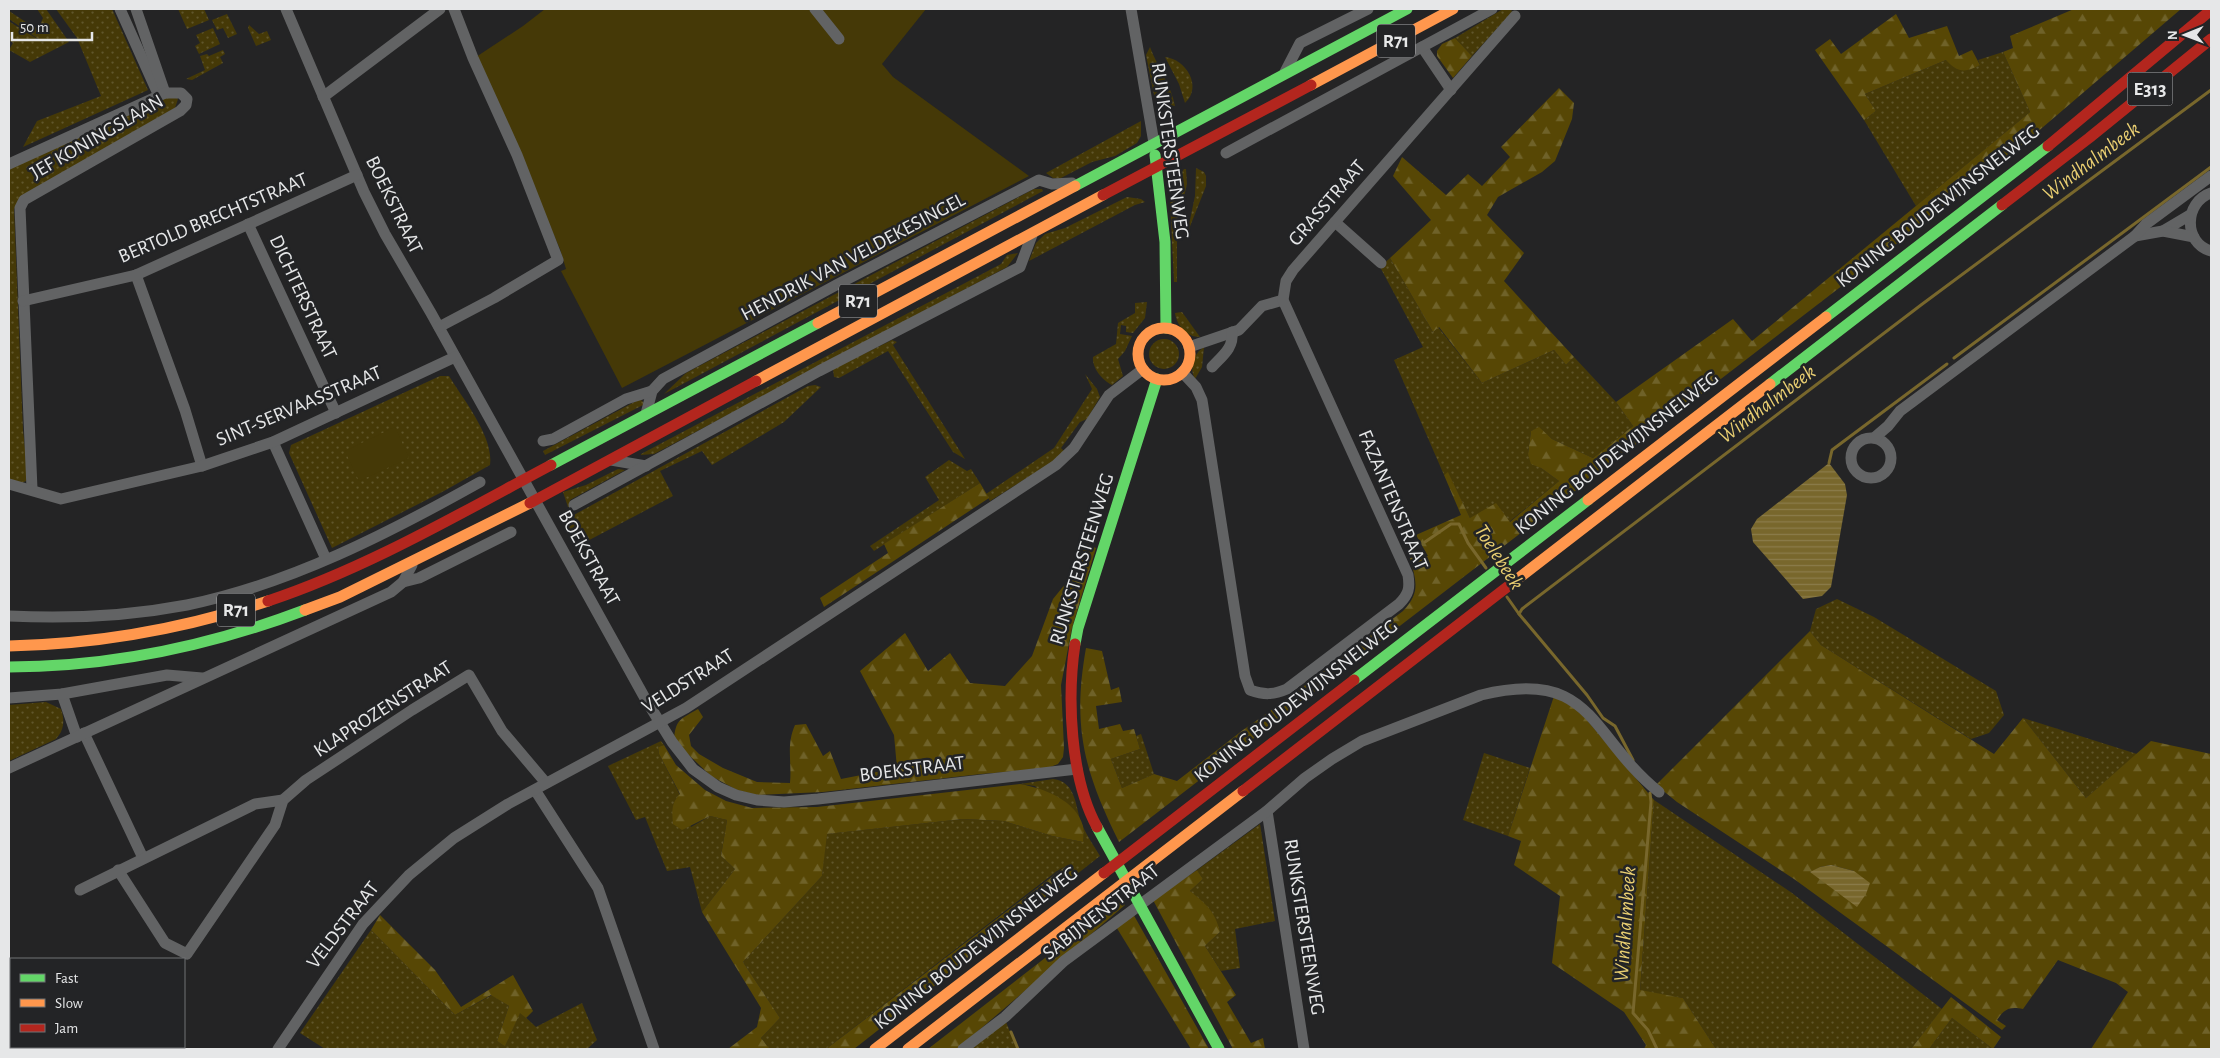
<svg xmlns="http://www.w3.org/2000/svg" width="2220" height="1058" font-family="'Alegreya Sans',sans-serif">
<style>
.grass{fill:url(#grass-dots)}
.forest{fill:url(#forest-firs);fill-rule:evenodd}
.garden{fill:#453907}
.water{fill:url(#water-rules)}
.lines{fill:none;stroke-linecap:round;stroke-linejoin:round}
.stream{stroke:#78672c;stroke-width:3}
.street{stroke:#626364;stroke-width:11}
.fast{stroke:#63d668;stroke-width:11}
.slow{stroke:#ff974d;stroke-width:11}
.jam{stroke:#b3261e;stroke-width:11}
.labels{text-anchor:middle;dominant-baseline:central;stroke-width:5;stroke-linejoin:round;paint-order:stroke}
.shield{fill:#232426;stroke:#acacae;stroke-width:1}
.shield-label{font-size:19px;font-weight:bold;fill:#e6e7e8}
.street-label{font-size:20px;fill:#e6e7e8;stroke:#232426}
.water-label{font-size:21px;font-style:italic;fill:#e9ce71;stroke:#232426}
</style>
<defs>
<pattern id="grass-dots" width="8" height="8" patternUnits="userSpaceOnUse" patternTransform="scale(1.25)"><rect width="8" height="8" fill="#453907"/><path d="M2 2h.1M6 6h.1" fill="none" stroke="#60562b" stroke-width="1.8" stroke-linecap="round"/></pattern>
<pattern id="forest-firs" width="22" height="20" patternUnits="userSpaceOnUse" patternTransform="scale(1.25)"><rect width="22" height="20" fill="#574705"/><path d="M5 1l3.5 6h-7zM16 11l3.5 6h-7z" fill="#6f6229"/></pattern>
<pattern id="water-rules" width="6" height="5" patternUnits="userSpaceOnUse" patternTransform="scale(1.25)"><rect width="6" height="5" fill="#78672c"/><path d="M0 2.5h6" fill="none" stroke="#8b7d4b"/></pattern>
</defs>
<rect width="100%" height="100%" fill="#242425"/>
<g class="grass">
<path d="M37,9h9l23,33 -39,20 -21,-12 4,-7 -4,-3 1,-18 37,23 -38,-26v-8l26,17 3,-4 2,1 3,-7z"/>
<path d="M56,9h56l36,81 -125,57 14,-26 64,-25 -24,-58z"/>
<path d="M178,9h26l5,11 -22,9z"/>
<path d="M1503,9h8l1,3 -40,44 -17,-18z"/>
<path d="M227,14l10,20 -9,4 -5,-10 -6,2 -5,-10z"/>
<path d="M249,25l10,9 8,-3 4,9 -15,6 -8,-18z"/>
<path d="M213,28l7,16 -21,10 -4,-8 5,-3 -4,-8z"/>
<path d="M1150,47c7,19 21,38 25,59l-7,-1 -2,-3 -5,3 -6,-5 -9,-45z"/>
<path d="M223,50l2,4 -5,3 3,6 -31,17 -6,-1 19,-9 -5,-14 7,-2 2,2z"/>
<path d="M2003,52l27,60 -114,94 -52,-86 12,-9 -11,-17 81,-34 34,5 -2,-5z"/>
<path d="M1165,57c21,2 38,30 20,46l-6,-19z"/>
<path d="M171,94l7,5 -3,9 -148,85 -13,16 9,221 5,48 -2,3 -17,8v-320z"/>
<path d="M1141,121v15l-4,7 -22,13 -23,6 -33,17 -6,-1 -7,-5z"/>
<path d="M1196,168l8,4 2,4v10l-19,48 8,-38z"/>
<path d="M1184,169h2l1,15 -8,34 -2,24v40h-3l-4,-82 4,-3 6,-22z"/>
<path d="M1034,189h8l1,2 -379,203 22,-21z"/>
<path d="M1127,197l14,2 4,3 -10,3 -106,56 7,-18 9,-9 20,-6z"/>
<path d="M1018,253l-11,14 -353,187 -13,1v-1l360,-190 6,-9z"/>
<path d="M1390,258l43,74 5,-5 44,56 72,-33 12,15 8,-8 42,45 17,24 -40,32 -41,-19 -13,-11 -8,3 -3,23 13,14 18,13 -50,41 -39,-4 -22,-45 -4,2 -50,-115 29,-13 -43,-80z"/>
<path d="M1147,302l-2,16 -12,15 -7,-1v-6l-5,-1 -1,9 12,2 -7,15 -7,8 5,17 -11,9c-10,-5 -20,-17 -19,-28l23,-13 2,-21 17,-10v-10z"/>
<path d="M1182,312l18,25c-14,0 -23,-11 -25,-24z"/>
<circle cx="1164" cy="354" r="15"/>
<path d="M892,340l5,2 -4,3 72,114 -12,-7 -65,-101 -49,27 -5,-1 -1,-8z"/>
<path d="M1204,347l-2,20 -7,12c-6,-11 -2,-25 9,-32z"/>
<path d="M1085,374l12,15 3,8 -13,22 -7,3 -19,26 3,3 -10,10 -64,40 -4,-7 68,-46 38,-59z"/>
<path d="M440,376h9c14,23 45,61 41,89l-46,26 -112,57 -43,-95 2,-8z"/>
<path d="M815,385l6,2 -37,35 -72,43 -10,-14 -42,20 13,25 -97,51c-5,-11 -10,-19 -4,-31l236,-130z"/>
<path d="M640,399l5,5 -100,51 -2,-4z"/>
<path d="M949,460l18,11 4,-2 9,14 -106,68 -4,-5 69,-46 -14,-23z"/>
<path d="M618,469l7,1 -55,30 2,7h-4l-5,-15 23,-7z"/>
<path d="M1837,599l37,18 122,74 8,24 -15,18 -18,6 -150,-94 -11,-14 6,-22z"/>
<path d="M46,702l15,7c4,12 3,21 -5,30l-47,22v-56z"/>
<path d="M2023,718l114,36 -51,44z"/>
<path d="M1141,734l13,40 -32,14 -11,-29 29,-10 -4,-13z"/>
<path d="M661,741l3,4 -6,2 1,7 21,41 11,32 19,-11 17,4 -6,36 14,13 -33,43 -12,-45 -23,4 -22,-54 -9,3 -28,-54z"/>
<path d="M1484,753l46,15 -22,68 -45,-16z"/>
<path d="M1053,779c24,3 22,28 29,46 5,11 12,21 18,31l-28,22 -1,-10 -5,-2 -9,5 -231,178h-56l-9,-11 19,-20 -37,-56 79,-86 4,-42 137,-15 41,2 48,15 31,6 -48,-56 -15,-2z"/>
<path d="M1654,800l138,93 150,116 -31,40h-195l-33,-51 -43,-7z"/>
<path d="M1260,824l15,97 -40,8 5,39 -19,3 -16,-25 15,-14 -30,-41 13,-12 -6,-9z"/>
<path d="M371,930l84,85 37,-20 17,11 -12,35 8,4 15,-33 16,15 46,-24 15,37 -10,9h-262l-25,-16z"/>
<path d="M1952,1018l41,31h-64z"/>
<path d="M1006,1022l11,27h-46z"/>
</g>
<g class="forest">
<path d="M2074,9h107l-153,131 -120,95 -789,607c-35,-71 -47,-115 -33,-194l16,3 9,39 8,-3 3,15 -26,4 3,23 21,-5 3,7 11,-2 6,20 -29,10 11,29 32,-14 23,7 66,-51 40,-28 120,-91c18,-19 13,-30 7,-53l18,-2 -12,-21 45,-20 -17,-40 4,-3 22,46 26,-15 14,19 49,-41 -18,-13 -10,-4 -3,-10 3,-23 8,-4 13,12 41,19 40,-32 -17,-24 117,-83 19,22 278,-229 -27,-60 10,-4 -3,-12z"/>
<path d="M1896,14l13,24 38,-12 12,30 13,-6 8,15c-15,8 -22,8 -34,-5l-81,34 11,17 -12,9 -49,-70 15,-11 11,15z"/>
<path d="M1455,38l17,18 -19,22 -16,-22v-5l5,-7z"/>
<path d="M1559,88l15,15 -2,16 -17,42 -13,11 -44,25 -11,18 37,38 -20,28 70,76 -8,8 -12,-15 -72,33 -43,-56 -6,5 -43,-74 41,-38 -38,-44 9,-19 44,38 22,-21 14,12 28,-29 -9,-10z"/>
<path d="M980,483l9,15 -165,109 -4,-9 68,-45 -4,-9z"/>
<path d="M1086,544l10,4 -24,80 -11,57 3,63 -1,9 -5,7 -13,5 -64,5 -158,18 -66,3 -20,-5 -26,-14 -37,-35c1,-22 7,-22 24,-32l5,8 -14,18 2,11 8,8 24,14 34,14 33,1c2,-21 -4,-38 5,-58l11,-1 17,32 7,-5 11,28 56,-11 -3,-33 -34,-64 45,-38 23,38 22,-18 20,30 35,3 27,-30 21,-57 22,-27z"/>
<path d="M1810,631l11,14 173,109 29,-36 63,80 65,-57 60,13v295h-120l37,-57 -12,-9 -58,-23 -35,49c-13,-3 -19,0 -26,11l9,6 -4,4 -208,-151 -117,-77 -21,-17zM1831,865l23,6 -44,2 10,-6z"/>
<path d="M1554,696l22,11 78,93 -14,190 43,8 33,51h-72l2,-4 -22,-33 -72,-49 8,-67 -46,-31 7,-24 -13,-5z"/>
<path d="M664,745l12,20 29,25 21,11 26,7 65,-1 203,-23c23,4 56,16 63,42 1,5 0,12 0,16l-31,-6 -48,-15 -41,-2 -136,15 -5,42 -79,86 37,56 -19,20 9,11h-42l29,-22 4,-19 -59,-96 33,-43 -14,-13 6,-36 -17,-4 -28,14 -9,-6c-1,-12 -2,-21 7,-30l-21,-40 -1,-7z"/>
<path d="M1066,866l5,2 1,10 -5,4 -213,167h-28z"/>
<path d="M1197,870l6,9 -13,12c16,13 25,20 30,41l-15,14 31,49 -9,7 24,41 12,-5 2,11h-32l-80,-149z"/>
<path d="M1121,899l4,6 -168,144h-29z"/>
<path d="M1132,912l77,137h-18l-76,-124z"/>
<path d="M380,915l55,55 26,37 52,-32 20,36 -7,7 -6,-5 -15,33 -8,-5 12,-35 -18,-11 -36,20 -84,-85z"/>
<path d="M1951,997l50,40 -8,12 -41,-31 -23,31h-18z"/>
</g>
<g class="garden">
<path d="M545,9h381l-44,55 11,13 136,99 -407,212 -61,-117 5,-2 -6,-20 -84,-192 47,-31z"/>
<path d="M395,427l14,31 -50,23 -14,-30z"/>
</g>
<g class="water">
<path d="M1829,463l16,21 2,11 -16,92 -9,9 -19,3 -50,-57 -2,-13 6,-10z"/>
<path d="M1831,865l23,6 16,12 -4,11 -9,13 -47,-35 10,-5z"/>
</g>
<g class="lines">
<g class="stream">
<path d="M1954,358l257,-191"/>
<path d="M1829,463l3,-13 115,-86"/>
<path d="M1425,542l26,-18h8l9,19 18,25"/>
<path d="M1507,597l12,17"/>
<path d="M1633,760l-18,-34 -12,-8 -16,-23 -68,-81 3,-5 399,-304 290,-215"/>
<path d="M1650,793l1,9 -18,211 15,17 9,19"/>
<path d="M1011,1032l7,17"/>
</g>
<g class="street">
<path d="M120,9l39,87"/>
<path d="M136,9l29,84"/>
<path d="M286,9l78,183 21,42 46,79 215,387 26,42 21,27 25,18 18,8 21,5 27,2 34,-3 259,-30"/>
<path d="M815,9l24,30"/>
<path d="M1131,9l23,134"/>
<path d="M1422,47l29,43"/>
<path d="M1285,72l15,-29 68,-34"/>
<path d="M323,97l117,-88"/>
<path d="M1226,153l266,-144"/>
<path d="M9,164l156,-71h16l6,6 -1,6 -6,6 -156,89 -4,8 12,281"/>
<path d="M2211,193c-27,9 -28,50 0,58"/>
<path d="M1335,222l46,41"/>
<path d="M248,224l88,189"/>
<path d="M2163,231l27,-16"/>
<path d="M2135,236l28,-5 31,6"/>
<path d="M136,275l49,135 17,56"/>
<path d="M23,301l113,-26 221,-100"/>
<path d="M439,327l55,-29 64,-38 -41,-105 -44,-97 -19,-49"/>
<path d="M1189,347l50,-17 23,-24 21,-6"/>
<path d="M1212,367c10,-11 22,-19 20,-35"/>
<path d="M1182,372l14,15 6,13 43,276 5,14c14,5 23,5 37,-1l112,-85c10,-10 11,-16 9,-29l-125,-275 3,-19 7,-11 222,-254"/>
<path d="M646,414l6,-23 11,-12 175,-95 201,-104 13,4 20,-1"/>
<circle cx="1871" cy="458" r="20"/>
<path d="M1874,438l14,-12 12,-15 235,-175 11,-12 65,-48"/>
<path d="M543,441l10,-2 73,-40 26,-8"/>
<path d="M273,442l53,117"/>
<path d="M611,460l35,6"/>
<path d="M9,484l52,15 141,-33 71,-24 182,-85"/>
<path d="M574,505l245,-134 201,-104 12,-32"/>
<path d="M403,582l16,-4 92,-46"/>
<path d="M9,616c59,3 120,0 178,-11 103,-21 202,-72 293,-123"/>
<path d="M62,694l15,43"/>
<path d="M9,698l53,-4 105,-19 35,3"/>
<path d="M84,733l59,125"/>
<path d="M9,768l382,-176 12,-10 9,-17"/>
<path d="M535,790l63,98 56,161"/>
<path d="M1267,811l37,238"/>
<path d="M118,870l47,73 22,11 88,-129 8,-25 23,-20 106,-70 57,-35 33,56 44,52"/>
<path d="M80,890l175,-86 28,-4"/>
<path d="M9,1024l2,3"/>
<path d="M34,1047l3,2"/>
<path d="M278,1049l85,-125 46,-49 45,-37 54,-34 178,-96 370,-243 18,-17 35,-53 34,-26"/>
<path d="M963,1049l42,-32 59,-56 203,-150 38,-33 27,-19 30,-18 119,-46c113,-28 108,41 178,97"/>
</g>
<g class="fast">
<path d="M1155,155l10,87 1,86"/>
<path d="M1075,186l332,-177"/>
<path d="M1826,317l222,-171"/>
<path d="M1770,384l232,-179"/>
<path d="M551,465l267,-142"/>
<path d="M1075,644l3,-16 79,-249"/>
<path d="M9,667c102,0 201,-21 296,-57"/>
<path d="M1354,680l234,-180"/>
<path d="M1097,827l122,222"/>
</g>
<g class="slow">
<path d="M1311,85l142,-76"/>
<path d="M818,323l257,-137"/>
<circle cx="1164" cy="354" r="26"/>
<path d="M756,381l347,-186"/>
<path d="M1588,500l238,-183"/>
<path d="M1511,584l259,-200"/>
<path d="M305,610l35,-13 190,-94"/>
<path d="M9,646c89,-2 174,-17 259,-45"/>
<path d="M875,1049l229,-176"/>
<path d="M908,1049l335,-258"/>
</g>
<g class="jam">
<path d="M2048,146l163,-136"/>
<path d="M1103,195l208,-110"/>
<path d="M2002,205l87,-67 122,-99"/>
<path d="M530,503l226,-122"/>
<path d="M268,601c99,-33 191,-87 283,-136"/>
<path d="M1075,644c-8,54 -5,134 22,183"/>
<path d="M1243,791l268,-207"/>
<path d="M1104,873l250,-193"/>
</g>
</g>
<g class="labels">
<g class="shield">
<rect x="1377" y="24.5" width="38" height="33" rx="4"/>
<rect x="2127.5" y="72.5" width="45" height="33" rx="4"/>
<rect x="839" y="284.5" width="38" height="33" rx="4"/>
<rect x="217" y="593.5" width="38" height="33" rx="4"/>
</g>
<g class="shield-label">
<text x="1396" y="41">R71</text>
<text x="2150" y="89">E313</text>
<text x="858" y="301">R71</text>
<text x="236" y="610">R71</text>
</g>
<g class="street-label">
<text transform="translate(97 137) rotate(-30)">JEF KONINGSLAAN</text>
<text transform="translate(1170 151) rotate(82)">RUNKSTERSTEENWEG</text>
<text transform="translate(1327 203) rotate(-49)">GRASSTRAAT</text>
<text transform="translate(394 205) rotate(64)">BOEKSTRAAT</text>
<text transform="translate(1938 206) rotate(-38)">KONING BOUDEWIJNSNELWEG</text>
<text transform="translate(213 218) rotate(-23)">BERTOLD BRECHTSTRAAT</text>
<text transform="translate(853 257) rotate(-28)">HENDRIK VAN VELDEKESINGEL</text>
<text transform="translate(303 297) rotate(65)">DICHTERSTRAAT</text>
<text transform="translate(299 406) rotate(-23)">SINT-SERVAASSTRAAT</text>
<text transform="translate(1617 453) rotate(-38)">KONING BOUDEWIJNSNELWEG</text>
<text transform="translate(1393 500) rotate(67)">FAZANTENSTRAAT</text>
<text transform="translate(589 558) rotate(61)">BOEKSTRAAT</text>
<text transform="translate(1082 559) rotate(-73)">RUNKSTERSTEENWEG</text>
<text transform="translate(688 681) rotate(-32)">VELDSTRAAT</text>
<text transform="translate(1296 701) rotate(-38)">KONING BOUDEWIJNSNELWEG</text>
<text transform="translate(383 709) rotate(-33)">KLAPROZENSTRAAT</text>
<text transform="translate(912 769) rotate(-7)">BOEKSTRAAT</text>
<text transform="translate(1101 912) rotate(-38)">SABIJNENSTRAAT</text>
<text transform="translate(343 925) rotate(-52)">VELDSTRAAT</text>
<text transform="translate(1304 927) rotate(81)">RUNKSTERSTEENWEG</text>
<text transform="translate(976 948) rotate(-38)">KONING BOUDEWIJNSNELWEG</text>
</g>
<g class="water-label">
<text transform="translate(2091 161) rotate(-37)">Windhalmbeek</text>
<text transform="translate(1767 404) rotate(-37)">Windhalmbeek</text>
<text transform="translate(1499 557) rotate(57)">Toelebeek</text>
<text transform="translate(1625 924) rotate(-86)">Windhalmbeek</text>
</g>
</g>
<rect width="2220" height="1058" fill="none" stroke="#e6e7e8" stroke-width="20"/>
<rect x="10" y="958" width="175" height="90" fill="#232426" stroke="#717274"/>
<rect x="20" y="974" width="25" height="8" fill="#63d668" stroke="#717274"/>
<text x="55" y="983" font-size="15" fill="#e6e7e8">Fast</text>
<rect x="20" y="999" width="25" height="8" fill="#ff974d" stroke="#717274"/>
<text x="55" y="1008" font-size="15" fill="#e6e7e8">Slow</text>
<rect x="20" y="1024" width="25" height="8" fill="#b3261e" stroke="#717274"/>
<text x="55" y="1033" font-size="15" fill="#e6e7e8">Jam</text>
<g transform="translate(2185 35) rotate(269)" stroke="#232426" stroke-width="4" paint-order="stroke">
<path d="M0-4L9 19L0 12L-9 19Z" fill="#e6e7e8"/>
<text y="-8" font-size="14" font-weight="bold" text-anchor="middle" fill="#e6e7e8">N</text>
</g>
<path d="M12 32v8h80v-8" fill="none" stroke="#e6e7e8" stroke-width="2.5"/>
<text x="20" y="32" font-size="15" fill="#e6e7e8" stroke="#232426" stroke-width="4" paint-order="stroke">50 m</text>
</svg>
